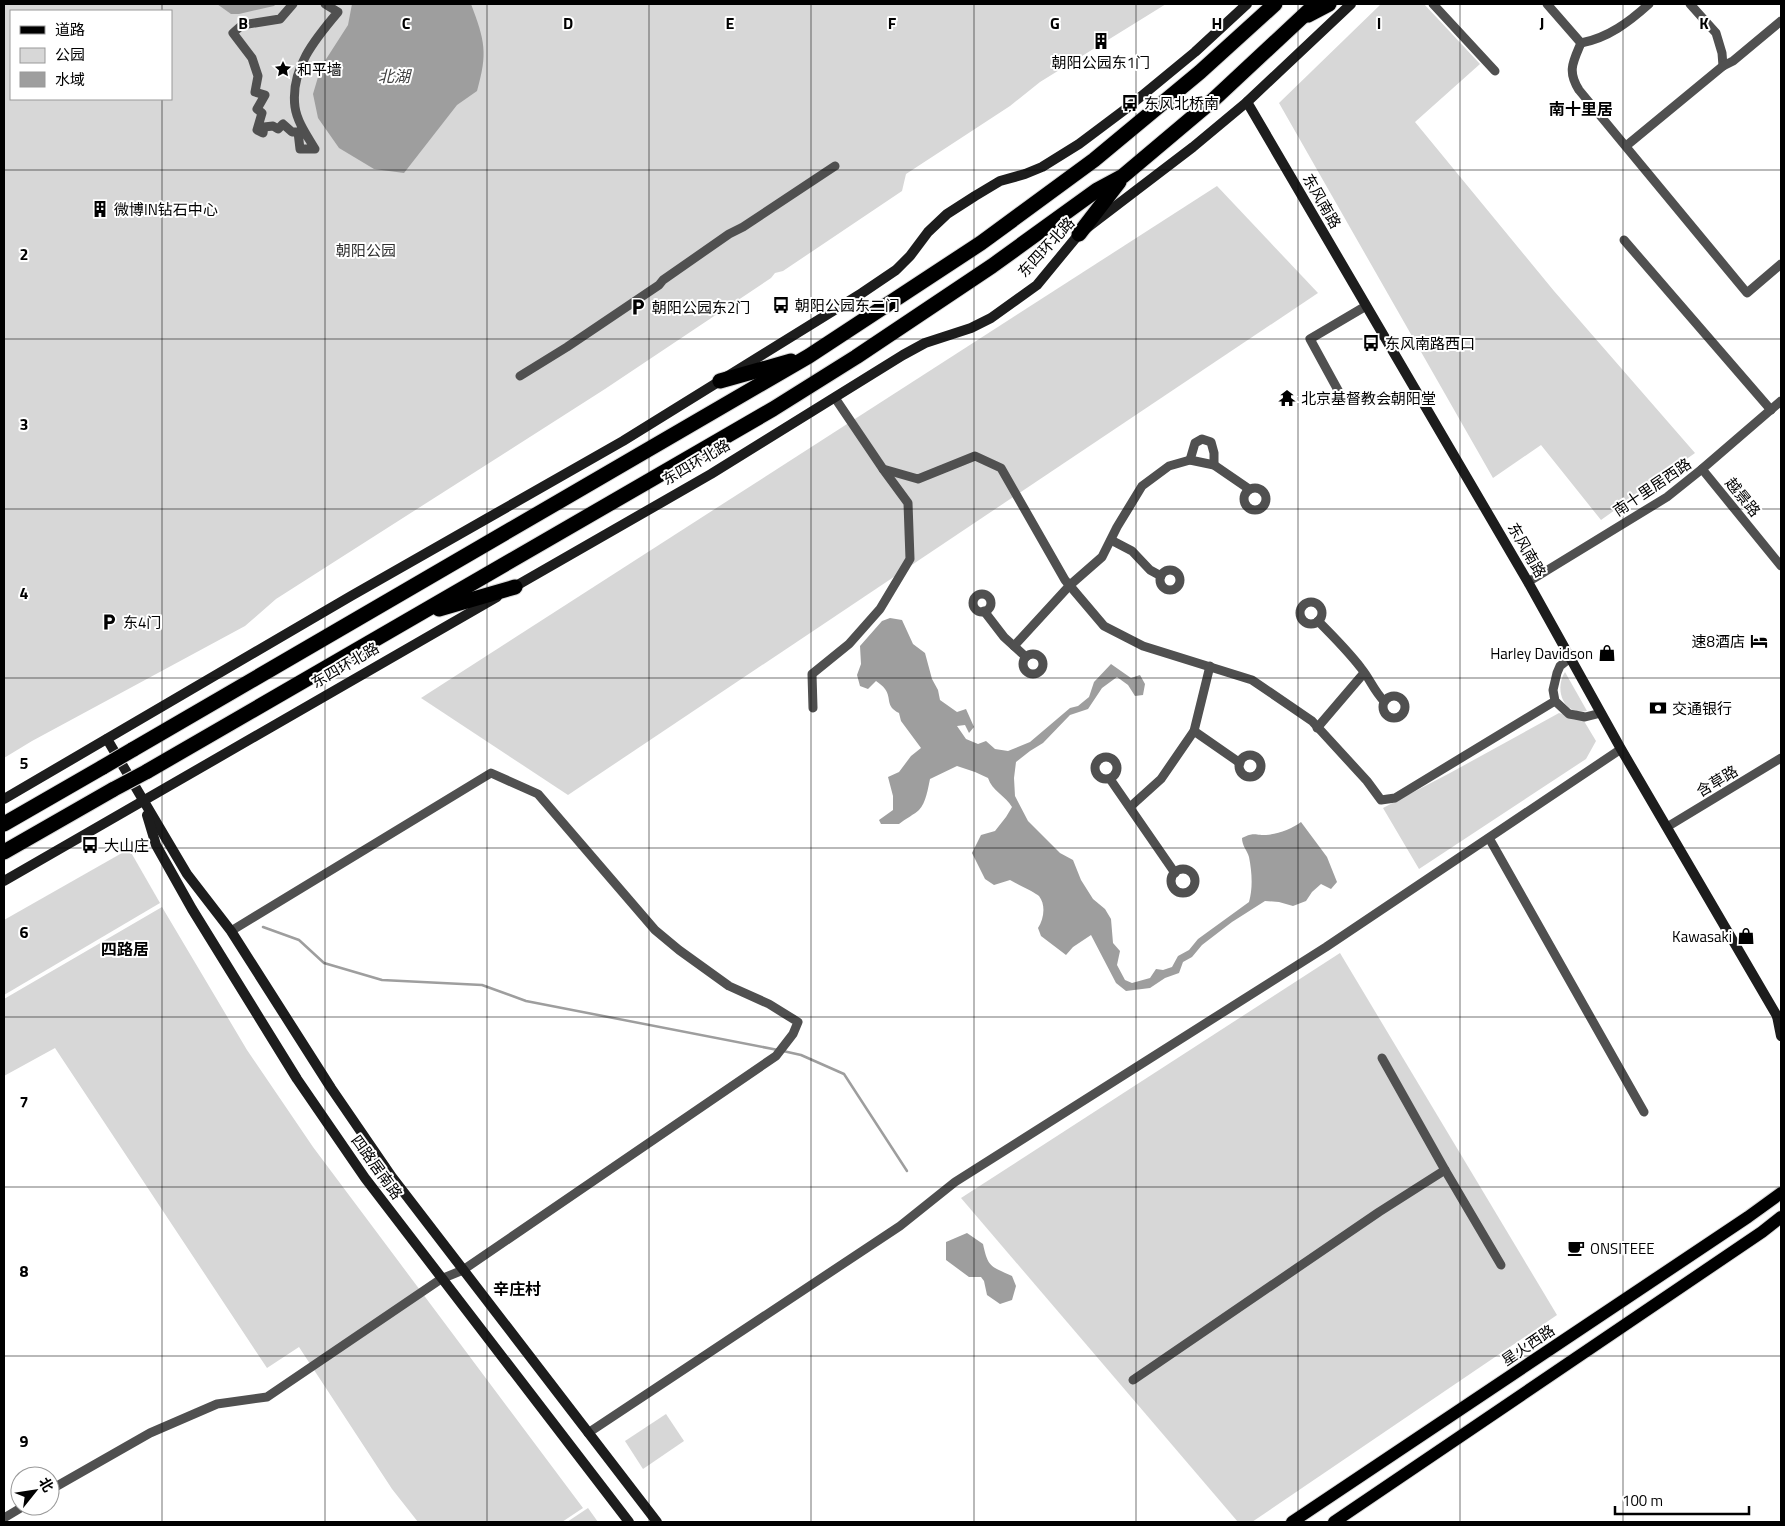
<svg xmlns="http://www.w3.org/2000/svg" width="1785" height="1526" font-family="'Titillium Web','Noto Sans SC',sans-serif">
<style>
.green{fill:#d7d7d7;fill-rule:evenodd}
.water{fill:#9e9e9e}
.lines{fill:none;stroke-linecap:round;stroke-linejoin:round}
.stream{stroke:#9e9e9e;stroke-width:2.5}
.primary-casing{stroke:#dbdbdb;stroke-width:14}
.highway-casing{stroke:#dbdbdb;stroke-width:17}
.street{stroke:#505050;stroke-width:9}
.secondary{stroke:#1d1d1d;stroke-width:10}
.primary{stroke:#000;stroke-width:12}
.highway{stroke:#000;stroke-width:15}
.highway-bridge-casing{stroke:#dbdbdb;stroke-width:17;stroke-linecap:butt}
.highway-bridge{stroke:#000;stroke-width:15}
.grid{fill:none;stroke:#000;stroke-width:1;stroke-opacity:0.55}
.labels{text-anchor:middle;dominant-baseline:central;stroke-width:4;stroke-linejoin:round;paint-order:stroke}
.poi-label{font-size:15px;fill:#000;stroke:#fff;text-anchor:start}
.street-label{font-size:15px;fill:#000;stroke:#fff}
.park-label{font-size:15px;fill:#2e2e2e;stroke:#fff}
.water-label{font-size:16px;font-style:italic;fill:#3f3f3f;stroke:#fff}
.neighbourhood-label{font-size:16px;font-weight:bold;fill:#000;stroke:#fff}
.grid-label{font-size:16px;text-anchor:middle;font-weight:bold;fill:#000;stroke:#fff;stroke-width:4;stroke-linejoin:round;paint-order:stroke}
</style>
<rect width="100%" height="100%" fill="#fff"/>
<g class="green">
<path d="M4,4h1162l-126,78 -30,24 -104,68 -4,17 -119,80 -8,2 -4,5 -166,111 -329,210 -31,27 -213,115 -28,17zM11,11h160v88h-160z"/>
<path d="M1381,4h43l56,60 -65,58 139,169 141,162 -94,67 -60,-75 -48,33 -214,-375z"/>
<path d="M1217,186l101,107 -750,502 -147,-97z"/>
<path d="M1565,672l22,39c-24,5 -33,-22 -22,-39z"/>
<path d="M1559,713l25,8 12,20 -10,18 -167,110 -36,-61 67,-35z"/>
<path d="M129,849l31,54 -156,92v-75z"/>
<path d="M162,907l85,143 66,97 270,361 -21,14h-144l-26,-33 -93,-142 -32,21 -212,-320 -51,28v-77z"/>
<path d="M1340,953l217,362 -305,207h-14l-277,-324z"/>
<path d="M666,1414l18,27 -41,28 -18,-28z"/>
<path d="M588,1508l10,14h-31z"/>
</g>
<g class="water">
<path d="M217,4h59l-2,2 -35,8h-8z"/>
<path d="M352,4h119c14,37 17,49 6,87l-20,14 -53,68 -30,-4 -35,-21 -21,-30 -5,-24 8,-27 27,-42z"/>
<path d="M890,618l12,2 11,24 12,9 7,26 6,11 2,10 17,12 9,-3 8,18 -5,6 -4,-8 -8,1 9,13 12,5 8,-3 9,8 13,2 22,-9 40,-34 8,-2 11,-9 5,-15 17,-18 20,14 9,-3 5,9 -2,11 -8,1 -7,-11 -11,-8 -15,11 -14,21 -18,6 -27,28 -13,8 -14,11 -2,16 1,18 13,25 32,32 13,7 8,20 12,19 12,10 6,10 2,24 7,8 -3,14 8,15 7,3 18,-5 6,-9 7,1 9,-3 6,-11 11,-6 9,-11 51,-37c4,-14 3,-30 0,-45 -2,-7 -7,-11 -7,-19 12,-6 11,-3 24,-3 12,-1 26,-6 35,-13l26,35 10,25 -6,7 -10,-5 -9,8 -6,9 -13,5 -14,-4 -14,-1 -33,21 -30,23 -10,12 -9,5 -4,11 -14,5 -15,10 -24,3 -10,-8 -25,-48 -18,12 -7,8 -25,-19 -3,-8c6,-9 8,-23 1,-32 -3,-3 -24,-13 -29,-16l-16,5 -9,-6 -13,-26 9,-18 14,-4 11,-14 6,-10c-6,-11 -20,-16 -24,-29l-13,-6 -18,-6 -27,13c-2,9 -4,24 -11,31 -4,4 -14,9 -20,14h-18l-2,-4 14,-10v-14l-5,-19 11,-5 12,-16 10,-8 -20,-27 -2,-8c-14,-7 -7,-14 -14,-24 -2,-3 -6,-6 -9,-8l-8,8 -8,-3 -3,-11 4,-11 -1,-18 22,-25z"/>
<path d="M967,1233l16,11c5,23 7,22 29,32l4,10 -4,14 -12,4 -13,-9 -3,-14 -3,-4h-12l-23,-17v-18z"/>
</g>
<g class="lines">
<g class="stream">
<path d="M263,927l36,13 25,23 58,17 100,5 44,16 252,49"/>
<path d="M783,1051l18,4 43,19 63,97"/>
</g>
<g class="primary-casing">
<g id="primary">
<path d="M1292,1522l456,-305 33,-24"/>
<path d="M1334,1522l428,-290 19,-15"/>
</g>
</g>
<g class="highway-casing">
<g id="highway">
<path d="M1308,15l21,-11"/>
<path d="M1079,234l40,-52"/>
<path d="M720,381l71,-20"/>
<path d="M439,609l76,-22"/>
<path d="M132,750l677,-394 172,-113 113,-83 106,-88 75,-68"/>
<path d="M146,772l627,-363 83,-52 136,-91 105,-76 26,-14 89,-75 104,-97"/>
<path d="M4,824l99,-57"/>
<path d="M4,852l110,-63"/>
</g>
</g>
<g class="street">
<path d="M293,4l-13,15 -38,6 -9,8 19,25 6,18 -3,16 10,3 -8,14 5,4 -5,17 6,3 1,-6 9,-1 5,3 5,-5 9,8h6l2,17h15c-7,-12 -18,-27 -20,-42 -5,-38 20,-68 43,-95l-13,-8"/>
<path d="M1433,4l62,67"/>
<path d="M1547,4l34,39"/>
<path d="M1690,4l26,29 6,20 1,13"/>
<path d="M1581,43c-8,19 -14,28 -2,47l168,203 34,-29"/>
<path d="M1581,43c27,-5 48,-21 68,-39"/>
<path d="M1626,146l97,-80 10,-5 48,-40"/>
<path d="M1624,240l147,170"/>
<path d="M520,376l47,-29 92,-62 4,-5 66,-46 14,-7 92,-61"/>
<path d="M1339,392l-29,-53 56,-33"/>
<path d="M835,398l48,71 35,10 57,-23 26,12 64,112 39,46 39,20 109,34 60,41 55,60 14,19 14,-2 160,-97"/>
<path d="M1190,460l5,-17 7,-4 9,3 3,11v12"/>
<path d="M1702,469l79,97"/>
<circle cx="1255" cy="499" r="11"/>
<path d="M1111,540l21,11 18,19 11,6"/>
<circle cx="1170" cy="580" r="10"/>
<path d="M1528,582l139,-85 35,-28 79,-68"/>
<circle cx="982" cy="603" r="9"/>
<circle cx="1311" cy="613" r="11"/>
<path d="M984,611l20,26 22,20"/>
<path d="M1318,621c15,15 30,30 43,47 9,11 13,23 23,33"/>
<path d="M1014,646l56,-61 32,-28 15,-30 25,-41 27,-20 21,-6 24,5 35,24"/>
<circle cx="1033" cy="664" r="10"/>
<path d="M1570,658l-10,8 -3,7 -4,17 2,11 14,13 6,1 10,2 16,-4"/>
<circle cx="1394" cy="707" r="11"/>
<path d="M813,708l-1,-34 37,-30 31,-35 30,-50 -2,-56 -25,-34"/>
<path d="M1317,728l47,-55"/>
<path d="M1194,731l46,32"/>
<circle cx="1250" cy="766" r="11"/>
<circle cx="1106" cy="768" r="11"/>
<path d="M1110,779l65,94"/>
<path d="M1130,807l31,-28 33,-48 16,-65"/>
<path d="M1667,827l114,-69"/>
<path d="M1489,838l155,274"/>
<circle cx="1183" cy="881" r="12"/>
<path d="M1382,1058l63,112 56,95"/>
<path d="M1133,1380l246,-168 66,-42"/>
<path d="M588,1433l312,-207 55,-44 371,-235 295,-198"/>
<path d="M50,1490l100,-57 67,-29 50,-7 174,-118 22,-9 313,-214 17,-22 5,-12 -29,-18 -40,-18 -50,-36 -24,-20 -117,-136 -47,-21 -260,158"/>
<path d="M4,1518l20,-12"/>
</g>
<g class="secondary">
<path d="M1247,102l281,480 93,167 156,267 4,4"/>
<path d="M509,590l202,-116 192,-119 22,-12 46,-15 20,-10 46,-33 42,-51 114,-87 54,-45 104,-98"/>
<path d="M107,739l80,135 44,57 100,157 61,89 265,345"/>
<path d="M4,799l347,-203 272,-155 239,-148 34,-23 14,-14 18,-24 19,-18 28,-18 25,-15 25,-7 17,-7 37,-23 48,-36 68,-56 52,-48"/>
<path d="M147,815l9,30 36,64 105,170 68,99 264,344"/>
<path d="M4,881l493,-284"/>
<path d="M1777,1016l4,20"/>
</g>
<use href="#primary" class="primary"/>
<use href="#highway" class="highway"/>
<g class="highway-bridge-casing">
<g id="highway-bridge">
<path d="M103,767l29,-17"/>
<path d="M114,789l32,-17"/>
</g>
</g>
<use href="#highway-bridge" class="highway-bridge"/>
</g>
<path class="grid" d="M162,4v7M325,4v1518M487,4v1518M649,4v1518M811,4v1518M974,4v1518M1136,4v1518M1298,4v1518M1460,4v1518M1623,4v1518M162,99v1423M4,170h1777M4,339h1777M4,509h1777M4,678h1777M4,848h1777M4,1017h1777M4,1187h1777M4,1356h1777"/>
<defs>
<g id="building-bare" transform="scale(1.35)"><path d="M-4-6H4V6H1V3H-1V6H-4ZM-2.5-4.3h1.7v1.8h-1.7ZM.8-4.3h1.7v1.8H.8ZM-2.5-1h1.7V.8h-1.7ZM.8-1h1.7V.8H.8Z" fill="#000" stroke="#fff" stroke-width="2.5" paint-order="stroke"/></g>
<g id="sight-bare" transform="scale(1.35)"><path d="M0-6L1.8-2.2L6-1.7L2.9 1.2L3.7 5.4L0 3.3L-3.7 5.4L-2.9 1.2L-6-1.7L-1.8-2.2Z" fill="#000" stroke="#fff" stroke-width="2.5" paint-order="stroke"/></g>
<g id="bus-bare" transform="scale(1.35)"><path d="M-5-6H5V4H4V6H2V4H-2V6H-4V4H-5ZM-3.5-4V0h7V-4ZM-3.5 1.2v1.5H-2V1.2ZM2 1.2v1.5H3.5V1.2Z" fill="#000" stroke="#fff" stroke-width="2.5" paint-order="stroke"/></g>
<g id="parking-bare" transform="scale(1.35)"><path d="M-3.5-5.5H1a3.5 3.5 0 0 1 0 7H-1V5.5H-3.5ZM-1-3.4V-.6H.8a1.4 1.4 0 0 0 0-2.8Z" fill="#000" stroke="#fff" stroke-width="2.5" paint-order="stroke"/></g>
<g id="temple-bare" transform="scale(1.35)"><path d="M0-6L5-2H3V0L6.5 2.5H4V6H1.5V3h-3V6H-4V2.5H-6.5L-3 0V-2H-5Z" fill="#000" stroke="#fff" stroke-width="2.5" paint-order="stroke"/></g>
<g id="hotel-bare" transform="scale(1.35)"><path d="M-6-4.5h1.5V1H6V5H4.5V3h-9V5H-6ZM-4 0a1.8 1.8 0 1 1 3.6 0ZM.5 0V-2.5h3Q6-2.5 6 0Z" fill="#000" stroke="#fff" stroke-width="2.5" paint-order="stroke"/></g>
<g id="shop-bare" transform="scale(1.35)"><path d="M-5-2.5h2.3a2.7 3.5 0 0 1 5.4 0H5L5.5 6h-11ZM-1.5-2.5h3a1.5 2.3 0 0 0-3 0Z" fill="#000" stroke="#fff" stroke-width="2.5" paint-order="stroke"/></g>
<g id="bank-bare" transform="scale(1.35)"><path d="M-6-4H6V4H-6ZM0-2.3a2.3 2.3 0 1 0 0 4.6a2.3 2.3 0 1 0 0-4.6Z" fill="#000" stroke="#fff" stroke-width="2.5" paint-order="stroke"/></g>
<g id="cafe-bare" transform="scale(1.35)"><path d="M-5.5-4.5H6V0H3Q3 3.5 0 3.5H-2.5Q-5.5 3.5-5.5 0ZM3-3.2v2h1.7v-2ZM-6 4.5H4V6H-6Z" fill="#000" stroke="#fff" stroke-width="2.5" paint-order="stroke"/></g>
</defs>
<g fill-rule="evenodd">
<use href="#building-bare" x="1101" y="41"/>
<use href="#sight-bare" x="283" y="69"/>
<use href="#bus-bare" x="1130" y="103"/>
<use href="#building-bare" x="100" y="209"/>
<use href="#bus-bare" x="781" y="305"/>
<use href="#parking-bare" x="638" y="307"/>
<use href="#bus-bare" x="1371" y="343"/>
<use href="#temple-bare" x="1287" y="398"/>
<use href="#parking-bare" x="109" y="622"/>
<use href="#hotel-bare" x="1759" y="641"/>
<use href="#shop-bare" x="1607" y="653"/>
<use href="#bank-bare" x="1658" y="708"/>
<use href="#bus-bare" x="90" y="845"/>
<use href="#shop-bare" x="1746" y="936"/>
<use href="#cafe-bare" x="1576" y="1248"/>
</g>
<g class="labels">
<g class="poi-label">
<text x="1101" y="62" text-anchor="middle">朝阳公园东1门</text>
<text x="297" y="69">和平墙</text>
<text x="1144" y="103">东风北桥南</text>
<text x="114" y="209">微博IN钻石中心</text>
<text x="795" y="305">朝阳公园东二门</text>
<text x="652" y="307">朝阳公园东2门</text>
<text x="1385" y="343">东风南路西口</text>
<text x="1301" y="398">北京基督教会朝阳堂</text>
<text x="123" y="622">东4门</text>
<text x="1745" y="641" text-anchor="end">速8酒店</text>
<text x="1593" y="653" text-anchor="end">Harley Davidson</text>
<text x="1672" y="708">交通银行</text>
<text x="104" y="845">大山庄</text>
<text x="1732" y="936" text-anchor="end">Kawasaki</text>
<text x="1590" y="1248">ONSITEEE</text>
</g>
<g class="street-label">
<text transform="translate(1322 201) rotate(60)">东风南路</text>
<text transform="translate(1046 247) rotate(-47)">东四环北路</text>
<text transform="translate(696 462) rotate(-30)">东四环北路</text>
<text transform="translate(1652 487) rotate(-34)">南十里居西路</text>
<text transform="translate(1743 497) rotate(51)">越景路</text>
<text transform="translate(1527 550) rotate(60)">东风南路</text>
<text transform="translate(345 665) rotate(-30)">东四环北路</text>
<text transform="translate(1717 781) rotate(-31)">含草路</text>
<text transform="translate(377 1167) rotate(54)">四路居南路</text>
<text transform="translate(1528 1345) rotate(-34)">星火西路</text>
</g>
<g class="park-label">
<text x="366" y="250">朝阳公园</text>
</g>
<g class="water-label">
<text x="394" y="76">北湖</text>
</g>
<g class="neighbourhood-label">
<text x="1581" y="109">南十里居</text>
<text x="125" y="949">四路居</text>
<text x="517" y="1289">辛庄村</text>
</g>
</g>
<g class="grid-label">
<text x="243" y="29">B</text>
<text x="406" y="29">C</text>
<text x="568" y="29">D</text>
<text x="730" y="29">E</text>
<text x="892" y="29">F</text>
<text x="1055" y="29">G</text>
<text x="1217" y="29">H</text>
<text x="1379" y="29">I</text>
<text x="1542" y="29">J</text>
<text x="1704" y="29">K</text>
<text x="24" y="260">2</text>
<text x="24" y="430">3</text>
<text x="24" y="599">4</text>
<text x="24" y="769">5</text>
<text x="24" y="938">6</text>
<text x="24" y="1108">7</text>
<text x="24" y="1277">8</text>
<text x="24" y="1447">9</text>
</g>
<rect width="1785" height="1526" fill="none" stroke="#000000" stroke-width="10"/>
<rect x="10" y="10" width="162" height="90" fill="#ffffff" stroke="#999999"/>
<rect x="20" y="26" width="25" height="8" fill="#000000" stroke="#999999"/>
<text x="55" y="35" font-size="15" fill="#000000">道路</text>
<rect x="20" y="48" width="25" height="15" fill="#d7d7d7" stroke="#999999"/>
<text x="55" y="60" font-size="15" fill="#000000">公园</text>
<rect x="20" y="72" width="25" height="15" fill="#9e9e9e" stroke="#999999"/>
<text x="55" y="85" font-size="15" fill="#000000">水域</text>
<g transform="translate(35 1491) rotate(60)"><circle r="24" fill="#ffffff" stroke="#999999"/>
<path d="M0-4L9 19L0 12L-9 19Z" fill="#000000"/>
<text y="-8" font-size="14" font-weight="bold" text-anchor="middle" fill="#000000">北</text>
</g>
<path d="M1615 1506v8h134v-8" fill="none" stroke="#000000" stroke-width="2.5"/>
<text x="1622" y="1506" font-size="15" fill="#000000" stroke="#ffffff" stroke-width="4" paint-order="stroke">100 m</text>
</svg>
